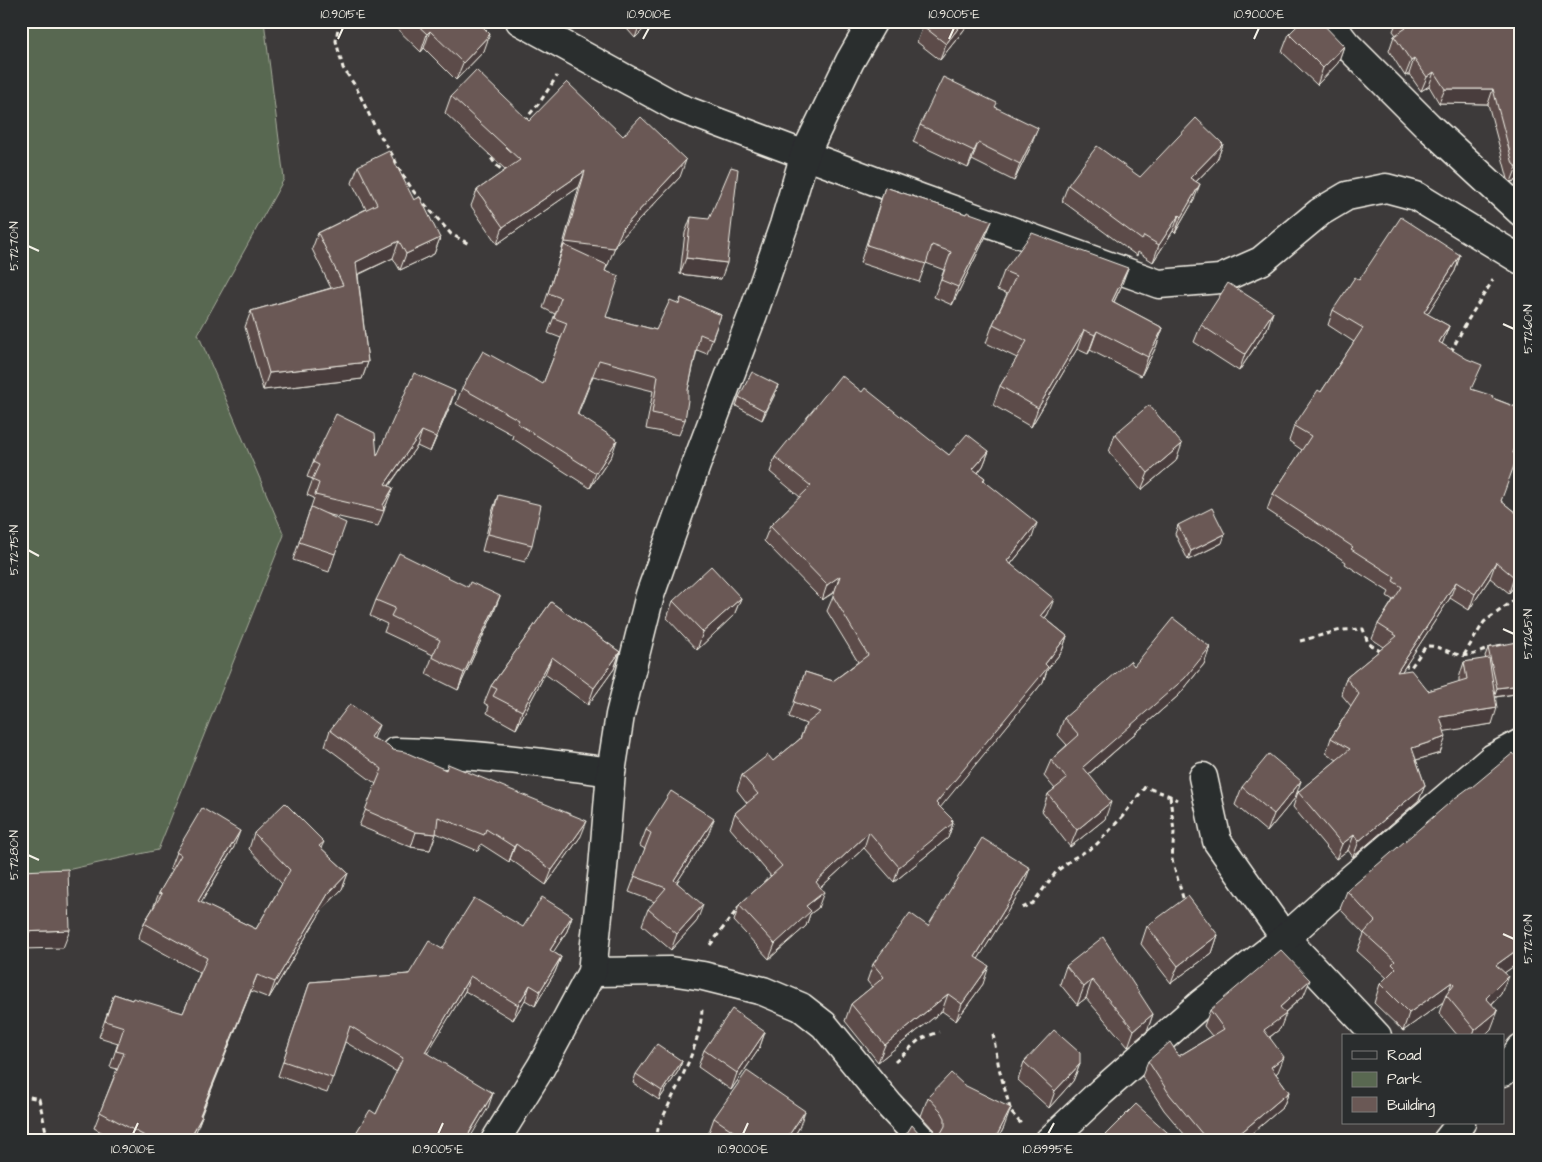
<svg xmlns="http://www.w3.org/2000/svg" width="1542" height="1162" font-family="'Architects Daughter',sans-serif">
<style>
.green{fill:#596851;stroke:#a6ac9c}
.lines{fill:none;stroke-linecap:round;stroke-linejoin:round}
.minor-casing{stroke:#f4f1e8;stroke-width:31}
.tertiary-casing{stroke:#f4f1e8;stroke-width:31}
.path{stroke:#f4f1e8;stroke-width:3;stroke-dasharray:5 4;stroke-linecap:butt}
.minor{stroke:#2a2d2e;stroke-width:28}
.tertiary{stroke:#2a2d2e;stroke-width:28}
.wall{fill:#5b4c49;stroke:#f4f1e8}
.shaded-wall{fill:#4a3e3c;stroke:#f4f1e8}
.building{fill:#6a5855;stroke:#f4f1e8}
.ticks{fill:none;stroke:#f4f1e8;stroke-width:2}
.neatline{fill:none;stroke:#f4f1e8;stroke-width:2}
.ticks-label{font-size:12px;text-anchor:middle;fill:#f4f1e8}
</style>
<rect width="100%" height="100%" fill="#3d3a3a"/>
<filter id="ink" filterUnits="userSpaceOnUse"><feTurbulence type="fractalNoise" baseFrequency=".02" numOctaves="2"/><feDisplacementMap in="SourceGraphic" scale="10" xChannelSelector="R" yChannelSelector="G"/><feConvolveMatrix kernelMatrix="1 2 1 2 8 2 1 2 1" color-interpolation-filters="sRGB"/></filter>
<g filter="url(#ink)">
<path class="green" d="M21,21h243l20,158 -86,155 86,201 -126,315 -137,30z"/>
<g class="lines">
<g class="minor-casing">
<g id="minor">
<path d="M520,21l157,86 243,91 239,86 61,-5 41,-18 59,-49 27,-16 39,-8 30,8 105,64"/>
<path d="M1328,21l18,23 82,82 93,86"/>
<path d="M395,752c73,1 144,10 216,20"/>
<path d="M1203,777l14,64 68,97 92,98"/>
<path d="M592,972l78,-1 33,5 60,15 38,16 23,18 66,81 33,35"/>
<path d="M495,1141l46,-74 51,-95 11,-104 8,-96 9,-57 30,-120 46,-130 57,-151 31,-89 21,-71 45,-93 23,-40"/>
<path d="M1049,1141l52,-49 100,-88 84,-66 59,-53 149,-127 28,-15"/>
</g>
</g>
<g class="tertiary-casing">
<g id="tertiary">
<path d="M1503,1072l18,-24"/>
<path d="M1447,1141l14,-18"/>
</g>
</g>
<g class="path">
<path d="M339,21l-3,20 7,27 13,19 19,40 18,29 6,13 15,23 37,42 18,10"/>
<path d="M524,121l16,-19 17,-26"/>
<path d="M492,151l-3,4 7,10 11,9"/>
<path d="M1451,352l15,-29 27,-43"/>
<path d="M1300,641l41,-11 22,-1 5,14 15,10"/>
<path d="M1464,655l20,-33 37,-27"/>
<path d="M1403,665l8,2 15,-21c13,-1 22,7 34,9 16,3 31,-11 47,-10"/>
<path d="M1170,796l4,36 -2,28 12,41"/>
<path d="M764,883l9,-10"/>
<path d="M1022,908l11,-5 23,-31 16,-13 23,-13 27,-29 23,-30 25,9 7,4"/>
<path d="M710,945l30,-39"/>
<path d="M993,1034l6,34 12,44 12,14"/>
<path d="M895,1062l25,-23 19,-7"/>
<path d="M21,1095l18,4 9,42"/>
<path d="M656,1141l2,-12c15,-37 43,-81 44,-121"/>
</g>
<use href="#minor" class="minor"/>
<use href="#tertiary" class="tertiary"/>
</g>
<g class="wall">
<path d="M389,21h88l7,30 -28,29 -32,-32 -3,4z"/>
<path d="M620,21h32l-17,17z"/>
<path d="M926,21h45l-31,39 -23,-18 6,-16z"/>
<path d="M1397,21h124v158l-10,3 -3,-3 -20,-75 -49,-1 -10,-17 -8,5 -12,-17 -4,2 -16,-25 5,-15 2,-1 -3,-4z"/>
<path d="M1289,34l55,12 -6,17 -21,22 -35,-33z"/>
<path d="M451,96l78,25 94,15 57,41 -64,67 -11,27 1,46 50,13 23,-26 2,-6 40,17 -14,39 -10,-4 -9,40 -3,30 -6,15 -33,-6 7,-38 -60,-15 -15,38 34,41 -22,33 -78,-50 1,-3 -57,-31 6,-16 81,-4 18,-46 -13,-5 7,-19 -12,-6 16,-49 20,-72 -82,57 -26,-38 6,-16 29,-20 -61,-57z"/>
<path d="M996,107l35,39 -17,35 -42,-21 -4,8 -55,-26 7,-17z"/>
<path d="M1223,144l-6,16 -21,22 -2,18 -19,33 -2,-2 -20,31 -15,-10 -1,4 -75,-55 6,-16 72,-8z"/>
<path d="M358,166l56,34 26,38 -6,16 -34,16 -7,-12 -35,17 10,87 -6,17 -99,11 -18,-63 6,-16 80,-23 -19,-39 6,-16 48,-24 -14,-26z"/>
<path d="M885,187l81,27 19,24 -33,67 -18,-8 10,-27 -18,-7 -7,19 -59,-19z"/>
<path d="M691,217l30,62 -41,-5 5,-41z"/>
<path d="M1460,255l-5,16 -28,43 22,12 -7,18 30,46 49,19v25l-8,19 -12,48 20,16v61l-12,15 -19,-15 -21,32 -19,-12 -48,73 26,20 31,-9v-4l5,-16 22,-3 -1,-3 3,-8 33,12v33l-25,4 -4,27 -48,7 -4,22 -24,7 9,25 -6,15 -66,57 -5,-7 -12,9 -43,-52 5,-15 39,-32 -11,-7 5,-15 20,-32 -10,-12 5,-16 38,-31 -12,-8 6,-15 15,-24 -6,-4 2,-4 -44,-28 1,-2 -79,-52 6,-16 29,-44 -13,-9 5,-15 27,-34 33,-50 -26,-17 5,-15 26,-30z"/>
<path d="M1004,271l117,16 -7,15 49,26 -7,19 -15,29 -51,-26 -2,4 -11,-5 -46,78 -38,-22 7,-19 17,-28 -31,-15 7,-19 14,-30 -10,-4z"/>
<path d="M1273,312l-6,17 -28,42 -45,-29 7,-17z"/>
<path d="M778,385l-3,9 -13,26 -26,-14 3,-9z"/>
<path d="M862,392l87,63 40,-4 -6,15 -5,7 7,5 -1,2 48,58 -21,26 37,50 -3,4 22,18 -5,15 -15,19 -4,12 -103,125 13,13 -1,2 1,1 -5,15 -54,44 -30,-34 -44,40 -2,20 -8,6 -4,12 -37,33 -35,-38 5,-16 32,-29 -41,-48 5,-15 12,-10 -10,-13 5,-15 31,-14 27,-22 6,-15 -17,-7 16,-45 28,9 25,-19 -31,-51 8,-19 -13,8 -58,-59 6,-15 30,-29 -30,-25 5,-15z"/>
<path d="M450,406l-20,46 -13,-6 -28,40 -2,17 -3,7v1l-6,15 -52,-12 9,40 -6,18 -36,-12 21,-62 -7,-3 6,-16 -6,-2 6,-15 64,-6z"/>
<path d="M1115,434l61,27 -35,29 -32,-38z"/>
<path d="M498,495l34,50 -7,17 -43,-11 10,-39z"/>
<path d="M1178,525l44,18 -34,17 -13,-26z"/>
<path d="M741,598l-7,17 -37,35 -30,-32 6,-17z"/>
<path d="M376,600l118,12 -36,78 -32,-16 7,-19 -49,-23 3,-8 -17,-8z"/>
<path d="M551,602l69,50 -6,17 -26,36 -43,-31 -29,55 -29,-16 2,-7 -5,-3 7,-17z"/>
<path d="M1210,647l-6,17 -25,31 -90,79 16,45 -35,28 -28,-36 6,-17 7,-5 -11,-13 7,-16 16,-15 -9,-10 6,-17 70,-52z"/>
<path d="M330,730l44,9 19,11 188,86 -35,49 -36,-26 -1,3 -28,-18 -3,7 -42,-18 -6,17 -19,-3 -52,-21 17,-42 -51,-38z"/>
<path d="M1521,763v198l-17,12 -3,21 -9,10 -1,25 -7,7h-26l-19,-23 4,-11 -40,29 -29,-28 6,-19 7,-6 -30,-27 7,-17 -24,-25 7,-18 125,-104z"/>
<path d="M1242,787l53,11 -28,34 -32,-27z"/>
<path d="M646,830l62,5 -31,47 20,39 -26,29 -29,-25 6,-16 7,-7 -26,-10 16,-43 -5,-3z"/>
<path d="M254,833l70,9 -3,6 27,25 -6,16 -20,21 -53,88 -18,-7 -50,125h1l-9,21 9,4h-84l-24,-13 23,-59 -7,-2 8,-24 -19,-6 15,-43 18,6 51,13 17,-40 -62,-34 6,-16 9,-15 6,-15 14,-23 -3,-2 6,-16 58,-5 -33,56 55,26 26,-45 -33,-35z"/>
<path d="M1024,885l-46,74 5,25 -27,37 -14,-10 -64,51 -33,-41 6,-17 21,-17 -5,-6 6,-17 55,-38z"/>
<path d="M572,916l-5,15 -14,21 8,5 -6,15 -20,34 -10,-6 -12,20 -48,-29 -38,62 61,55 -112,6 21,-42 -52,-30 -18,51 -49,-17 32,-94 99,-8 33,-25 81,-22z"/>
<path d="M1147,926l71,9 -6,18 -41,30 -30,-39z"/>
<path d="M1066,966l87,48 -6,17 -19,16 -42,-49 -9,7 -17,-21z"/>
<path d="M1304,995l-19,18 -5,16 -10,8 8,35 -2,2 13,18 -6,15 -40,34h-53l-26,-31 -22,-34 6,-15 31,-5 33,-20 -8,-10 6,-16z"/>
<path d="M765,1032l-6,17 -28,41 -33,-23 6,-17z"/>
<path d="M682,1061l-3,9 -20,30 -26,-17 3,-9z"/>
<path d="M1024,1062l56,2 -7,17 -24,27 -31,-28z"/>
<path d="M928,1097l76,30 -7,14h-95l17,-8 7,4h8l3,-2 -3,-5 -13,-14z"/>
<path d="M714,1118l85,10 -8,13h-75l-8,-6z"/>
<path d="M1104,1136l73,5h-74z"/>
</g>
<g class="shaded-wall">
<path d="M641,21h11l-17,17z"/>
<path d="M964,21h7l-31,39 6,-16z"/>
<path d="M430,31l-6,17 -3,4 6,-18z"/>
<path d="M490,34l-6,17 -28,29 7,-17z"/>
<path d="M1344,46l-6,17 -21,22 6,-17z"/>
<path d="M1414,59l-5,15 -4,2 6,-15z"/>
<path d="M1434,72l-5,14 -8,5 6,-14z"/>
<path d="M1445,89h48l-5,15 -49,-1z"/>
<path d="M1038,128l-7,18 -17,35 6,-17z"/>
<path d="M978,143l-6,17 -4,8 6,-17z"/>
<path d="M1223,144l-6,16 -33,34 6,-16z"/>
<path d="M686,160l-6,17 -64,67 -8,21 -48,-6 4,-14 -5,14 6,-17 58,-14z"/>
<path d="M1521,166v13l-10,3 6,-15z"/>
<path d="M585,171l-6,16 -82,57 6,-17z"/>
<path d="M1200,184l-6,16 -19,33 6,-16z"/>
<path d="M1179,215l-6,16 -20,31 6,-17z"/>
<path d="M992,221l-7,17 -33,67 6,-18z"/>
<path d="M440,238l-6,16 -34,16 6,-16z"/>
<path d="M399,241l-6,17 -43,20 6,-16z"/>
<path d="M1460,255l-5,16 -36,56 5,-15z"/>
<path d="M686,258l41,5 -6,16 -41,-5z"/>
<path d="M1128,268l-7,19 -16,33 7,-19z"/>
<path d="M1273,312l-6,17 -28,42 6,-17z"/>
<path d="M1449,326l-6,16 -10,16 6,-16z"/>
<path d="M1163,328l-7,19 -15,29 7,-19z"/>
<path d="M1084,330l-7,19 -46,78 7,-19z"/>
<path d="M1097,331l-7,19 -2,4 7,-19z"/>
<path d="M368,362l-6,17 -99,11 6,-17z"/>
<path d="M778,385l-3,9 -13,26 3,-9z"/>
<path d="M455,391l-5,15 -20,46 6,-15z"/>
<path d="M422,431l-5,15 -38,53 6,-15z"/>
<path d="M617,440l-5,15 -22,33 6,-15z"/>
<path d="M1182,444l-6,17 -35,29 7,-17z"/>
<path d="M989,451l-6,15 -15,19 5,-16z"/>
<path d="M393,488l-6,15 -4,8v-6z"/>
<path d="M1037,523l-5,15 -31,38 6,-15z"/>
<path d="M1225,534l-3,9 -34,17 3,-9z"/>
<path d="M1496,562l-6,16 -21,32 6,-16z"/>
<path d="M1521,569v9l-12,15 5,-16z"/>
<path d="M840,576l-5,15 -13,9 5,-15z"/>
<path d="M1456,582l-6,16 -59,90 6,-16z"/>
<path d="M500,596l-6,16 -36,78 6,-17z"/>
<path d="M741,598l-7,17 -37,35 6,-18z"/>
<path d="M1054,599l-6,15 -13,16 6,-15z"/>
<path d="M1067,636l-5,15 -15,19 -4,12 -112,137 5,-16z"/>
<path d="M1210,647l-6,17 -25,31 -102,89 6,-17z"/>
<path d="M620,652l-6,17 -26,36 6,-17z"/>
<path d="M552,657l-7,17 -29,55 6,-18z"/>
<path d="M1521,685v8l-27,4 3,-9z"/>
<path d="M1497,708l-5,16 -58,9 6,-16z"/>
<path d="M379,725l-6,16 -3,-4z"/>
<path d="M1446,737l-6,16 -34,10 6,-15z"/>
<path d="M1301,781l-6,17 -28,34 7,-18z"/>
<path d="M1425,785l-6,15 -66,57 6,-16z"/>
<path d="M1111,802l-6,17 -35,28 7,-17z"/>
<path d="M714,819l-6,16 -40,61 6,-16z"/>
<path d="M953,820l-1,4 1,-1 -5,15 -54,44 5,-15z"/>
<path d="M587,821l-6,15 -35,49 6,-15z"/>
<path d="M240,831l-6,16 -42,70 6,-16z"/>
<path d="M416,832l20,2 -6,16 -19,-3z"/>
<path d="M869,832l-5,16 -54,49 6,-15z"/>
<path d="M1354,835l-6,15 -12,9 6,-15z"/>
<path d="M516,844l-6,15 -1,3 5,-15z"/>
<path d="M1030,868l-6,17 -55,89 6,-17z"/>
<path d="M348,873l-6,16 -20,21 -53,88 6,-16 53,-88z"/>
<path d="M824,892l-6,16 -8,6 -4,12 -37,33 6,-15 31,-38z"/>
<path d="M703,905l-6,16 -26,29 6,-16z"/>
<path d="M572,916l-5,15 -22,34 5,-15z"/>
<path d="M70,930l-7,18 -42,1v-17z"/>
<path d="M1218,935l-6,18 -41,30 7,-17z"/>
<path d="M1521,947v14l-31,22 6,-18z"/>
<path d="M561,957l-6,15 -20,34 5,-15z"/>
<path d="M989,966l-6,18 -27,37 6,-17z"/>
<path d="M257,975l-62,154 7,-13 -6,16 -4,9h-2z"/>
<path d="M470,976l-5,15 -46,76 6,-15z"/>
<path d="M1508,976l-7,18 -21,22 6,-18z"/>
<path d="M1092,980l-6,18 -9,7 7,-18z"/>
<path d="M1310,980l-6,15 -30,27 12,-8 -6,15 -21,16 5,-15 16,-23z"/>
<path d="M1452,982l-5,15 -1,-2 -3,7 -40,29 6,-18z"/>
<path d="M530,985l-5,15 -12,20 5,-15z"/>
<path d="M948,994l-6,17 -64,51 7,-17z"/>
<path d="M1498,1011l-7,18 -7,7h-11l2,-6z"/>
<path d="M1153,1014l-6,17 -19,16 6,-17z"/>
<path d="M765,1032l-6,17 -28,41 6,-17z"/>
<path d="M1284,1057l-6,15 -13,10 6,-15z"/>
<path d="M682,1061l-3,9 -20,30 3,-9z"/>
<path d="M1080,1064l-7,17 -24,27 6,-17z"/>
<path d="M1289,1092l-6,15 -40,34h-12z"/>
<path d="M493,1093l-5,15 -20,33h-3z"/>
<path d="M1011,1108l-7,19 -7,14h-3z"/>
<path d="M805,1111l-6,17 -8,13h-6z"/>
</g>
<g class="building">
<path d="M413,21h64l13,13 -27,29 -33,-32 -3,3z"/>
<path d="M926,21h38l-18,23 -23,-18z"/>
<path d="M1302,21h18l24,25 -21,22 -34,-34z"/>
<path d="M1402,21h119v145l-4,1 -4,-3 -20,-75h-48l-11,-17 -7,5 -13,-18 -3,2 -17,-25 12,-8z"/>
<path d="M476,70l53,51 38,-39 56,54 18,-19 45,43 -63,68 -9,20 -49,-6 20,-71 -82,56 -26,-37 43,-30 -69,-64z"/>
<path d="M943,77l54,26 -2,4 43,21 -18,36 -42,-21 -4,8 -54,-26z"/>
<path d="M1196,118l27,26 -33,34 10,6 -19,33 -2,-2 -20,30 -15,-9 -2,4 -74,-55 29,-39 43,31z"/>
<path d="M389,151l25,49 6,-3 20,41 -34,16 -7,-13 -43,21 12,100 -99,11 -18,-62 92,-26 -25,-52 59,-29 -19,-38z"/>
<path d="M731,167l7,2 -11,94 -41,-5 5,-41 18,2z"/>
<path d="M885,187l81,27 1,-2 25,9 -34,66 -17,-7 10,-28 -19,-7 -6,19 -59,-19z"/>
<path d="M1401,217l59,38 -36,57 25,14 -10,16 28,17 15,6 -11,24 22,7 -1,2 29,11v24l-8,20 5,2 -17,46 20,16v52l-7,8 -18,-15 -21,32 -19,-12 -59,90 14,-2 17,21 39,-12 -3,-17 25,-4 8,50 -57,9 6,20 -34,11 13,37 -66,56 -5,-6 -12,9 -44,-52 52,-43 -19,-11 28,-44 -13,-16 51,-42 -19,-12 24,-37 -9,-6 2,-4 -44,-28 2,-2 -80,-53 38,-58 -17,-10 24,-36 3,2 42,-64 -30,-18 22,-33 4,3z"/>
<path d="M1032,233l96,35 -16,33 51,27 -15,29 -51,-26 -2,4 -11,-5 -46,78 -38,-22 27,-45 -34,-17 23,-48 -12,-5z"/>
<path d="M564,245l43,20 -2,6 14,5 -13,41 50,13 14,-30 10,4 1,-6 40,17 -9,24 -12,-5 -12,56v10l-3,20 -33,-7 6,-37 -59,-16 -22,54 40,26 -21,33 -79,-50 2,-3 -57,-32 21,-37 60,33 24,-61 -13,-5 7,-20 -13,-5z"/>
<path d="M1228,283l45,29 -28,42 -44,-29z"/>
<path d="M752,372l26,13 -13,26 -26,-14z"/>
<path d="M414,373l41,18 -19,46 -14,-6 -37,53 8,4 -10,17 1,6 -69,-16 4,-12 -7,-3 7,-15 -6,-3 23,-48 39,19 2,23z"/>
<path d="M841,375l21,17 3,-4 84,67 18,-21 22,17 -16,18 12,9 -2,2 54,43 -30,38 47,38 -13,16 26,21 -22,28 3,3 -112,136 17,17 -2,1 2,2 -54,44 -30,-35 -53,50 8,10 -18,14 5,5 -36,33 -36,-39 43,-39 -47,-53 23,-19 -16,-19 26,-20 5,6 27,-22 6,-15 15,-12 -27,-10 11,-30 28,9 35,-26 -35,-59 7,-20 -13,9 -57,-59 41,-40 -36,-29z"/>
<path d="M1149,405l33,39 -34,29 -33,-39z"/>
<path d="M498,495l43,10 -9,40 -44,-11z"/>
<path d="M311,507l35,16 -11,31 -36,-12z"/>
<path d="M1212,508l13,26 -34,17 -13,-26z"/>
<path d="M399,553l69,34 2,-5 30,14 -36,77 -32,-16 8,-17 -49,-24 4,-8 -19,-8z"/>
<path d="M711,566l30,32 -38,34 -30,-31z"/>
<path d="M551,602l69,50 -26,36 -42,-31 -30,54 -29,-15 4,-7 -6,-3z"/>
<path d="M1173,618l37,29 -25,31 -102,89 28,35 -34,28 -29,-36 19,-15 -16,-19 28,-25 -15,-17 66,-57 4,5z"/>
<path d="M1517,642l4,18v25l-24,3 -9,-40z"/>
<path d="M350,704l29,21 -9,12 18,8 5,5 12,2 41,18 2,-6 139,57 -35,49 -36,-26 -2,3 -28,-18 -2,6 -46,-18 -2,17 -20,-2 -51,-22 17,-41 -52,-39z"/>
<path d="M1513,753l8,10v184l-25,18 12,11 -22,22 12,13 -23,19 -29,-35 8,-11 -2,-2 -43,31 -29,-29 16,-16 -4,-4 3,-3 -31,-28 11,-12 -28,-30 108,-93 15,-11h2z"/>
<path d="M1269,754l32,27 -27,33 -32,-27z"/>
<path d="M671,791l43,28 -40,61 29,25 -26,29 -29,-25 18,-21 -32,-12 17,-43 -5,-3z"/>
<path d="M285,803l39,39 -5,4 29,27 -20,21 -53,88 -18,-7 -57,140 2,1 -11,20 11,5h-48l-54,-29 24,-59 -8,-2 8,-24 -19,-6 9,-27 18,6 1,-2 50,15 24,-55 -63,-35 18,-29 -3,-1 22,-38 -5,-3 26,-44 38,23 -42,70 58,28 34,-59 -36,-37z"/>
<path d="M982,838l48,30 -55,89 14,9 -27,38 -14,-10 -63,51 -34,-41 33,-27 -11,-13 37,-51 18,13z"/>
<path d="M68,869l2,61 -49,2v-61z"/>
<path d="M1188,896l30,39 -40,31 -31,-40z"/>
<path d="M542,897l30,19 -22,34 11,7 -21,34 -10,-6 -12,20 -48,-29 -45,76 68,41 -28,47 1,1h-115l19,-31 6,4 27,-56 -53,-32 -17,52 -50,-17 27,-79 99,-8 20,-33 13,8 32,-51 49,29z"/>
<path d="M1103,937l50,77 -19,16 -42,-50 -8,7 -18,-21z"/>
<path d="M1281,950l29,30 -30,27 6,7 -22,16 20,27 -13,10 18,25 -58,49 -4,-5 -6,5h-13l-38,-46 -22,-34 22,-19 9,14 45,-27 -14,-19z"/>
<path d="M732,1009l33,23 -28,41 -33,-23z"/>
<path d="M1054,1030l26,23v11l-25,27 -31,-29z"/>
<path d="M657,1044l25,17 -20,30 -26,-17z"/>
<path d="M747,1071l58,40 -20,30h-37l-34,-23z"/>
<path d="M951,1073l13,12 47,23 -17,33h-92l10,-16 7,8 7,4h8l7,-4 4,-7v-8l-4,-7 -13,-14z"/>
<path d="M1136,1104l41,37h-68l-5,-5z"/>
<path d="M21,1135l24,5v1h-24z"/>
<path d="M1332,1138l3,3h-6z"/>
</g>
</g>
<path class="ticks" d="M338,39l5,-11M643,39l6,-11M949,39l5,-11M1254,39l5,-11M28,246l11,5M1503,324l11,5M28,550l11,6M1503,629l11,5M28,855l11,5M1503,934l11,5M133,1134l5,-11M438,1134l5,-11M743,1134l5,-11M1048,1134l6,-11"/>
<rect width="1542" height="1162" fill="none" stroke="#2a2d2e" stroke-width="55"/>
<rect x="1342" y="1034" width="162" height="90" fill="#2a2d2e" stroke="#7b7b78"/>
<rect x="1352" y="1051" width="25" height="8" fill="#2a2d2e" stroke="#7b7b78"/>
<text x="1387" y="1060" font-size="15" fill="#f4f1e8">Road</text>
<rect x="1352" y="1072" width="25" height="15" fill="#596851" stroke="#7b7b78"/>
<text x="1387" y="1084" font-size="15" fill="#f4f1e8">Park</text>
<rect x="1352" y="1097" width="25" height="15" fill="#6a5855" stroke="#7b7b78"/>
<text x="1387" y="1110" font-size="15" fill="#f4f1e8">Building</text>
<rect x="28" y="28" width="1486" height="1106" class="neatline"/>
<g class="ticks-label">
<text x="343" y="18">10.9015°E</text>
<text x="649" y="18">10.9010°E</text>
<text x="954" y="18">10.9005°E</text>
<text x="1259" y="18">10.9000°E</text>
<text transform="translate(14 246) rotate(-90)" y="4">5.7270°N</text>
<text transform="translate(1528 329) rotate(-90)" y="4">5.7260°N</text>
<text transform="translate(14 550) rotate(-90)" y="4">5.7275°N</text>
<text transform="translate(1528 634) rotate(-90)" y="4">5.7265°N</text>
<text transform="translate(14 855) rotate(-90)" y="4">5.7280°N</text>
<text transform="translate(1528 939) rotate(-90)" y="4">5.7270°N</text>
<text x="133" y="1153">10.9010°E</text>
<text x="438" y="1153">10.9005°E</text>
<text x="743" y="1153">10.9000°E</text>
<text x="1048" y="1153">10.8995°E</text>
</g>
</svg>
